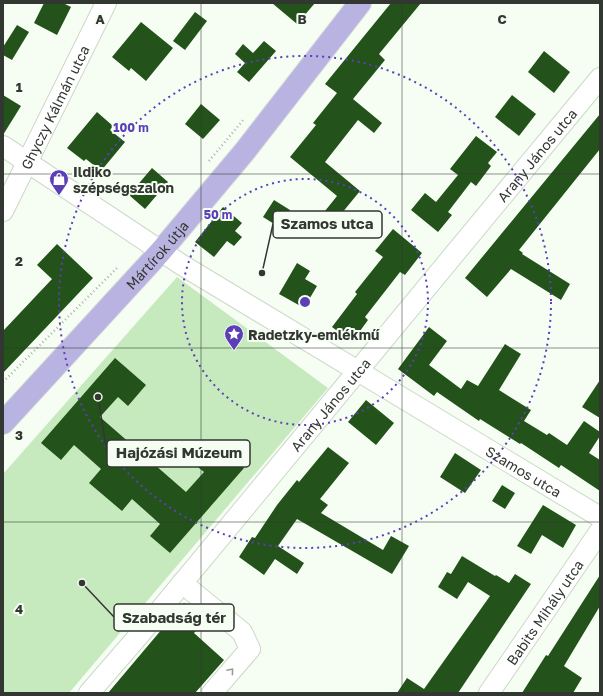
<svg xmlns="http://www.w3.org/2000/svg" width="603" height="696" font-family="'Golos Text',sans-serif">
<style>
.green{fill:#c6eabe}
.building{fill:#24521b}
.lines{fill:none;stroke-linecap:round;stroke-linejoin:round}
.minor-casing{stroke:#cbd8c8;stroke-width:22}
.major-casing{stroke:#dadbda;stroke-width:24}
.path{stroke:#abb2aa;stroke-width:2.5;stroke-dasharray:1 3;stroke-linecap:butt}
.minor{stroke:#fff;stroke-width:20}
.major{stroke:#b9b3e2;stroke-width:22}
.oneway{stroke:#989b98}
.grid{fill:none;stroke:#323731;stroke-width:1;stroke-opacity:0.55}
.ring{fill:none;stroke:#5c3fb7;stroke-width:2;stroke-dasharray:2 4}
.labels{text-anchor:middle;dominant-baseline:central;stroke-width:4;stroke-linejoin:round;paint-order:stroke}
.street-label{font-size:14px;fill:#323731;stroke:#f6fef4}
.poi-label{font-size:14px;font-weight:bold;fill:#323731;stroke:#f6fef4;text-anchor:start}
.grid-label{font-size:13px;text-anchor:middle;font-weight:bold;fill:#323731;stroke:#f6fef4;stroke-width:4;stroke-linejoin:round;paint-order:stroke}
.centre{fill:#5c3fb7;stroke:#f6fef4;stroke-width:2}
.ring-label{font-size:12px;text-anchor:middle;font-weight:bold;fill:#5c3fb7;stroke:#f6fef4;stroke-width:4;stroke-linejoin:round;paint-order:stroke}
.leader{fill:none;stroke:#323731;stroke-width:1.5}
.callout-dot{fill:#323731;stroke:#f6fef4;stroke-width:1.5}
.callout{fill:#f6fef4;stroke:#323731;stroke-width:1.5}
.callout-label{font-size:15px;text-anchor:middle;font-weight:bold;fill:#323731}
</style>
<rect width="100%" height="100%" fill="#f6fef4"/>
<path class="green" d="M177,277l151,111 -259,305h-66v-219z"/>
<g class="building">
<path d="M44,3h19l8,4 -14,28 -23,-12z"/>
<path d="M272,3h43l-18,21z"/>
<path d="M391,3h30l-42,51 6,6 -32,39 29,24 -8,10 -16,-13 -33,42 35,29 -32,39 -11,-9 20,-25 -47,-39 26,-32 -3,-2 24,-30 -12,-9z"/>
<path d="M195,12l12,9 -22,29 -12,-9z"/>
<path d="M141,22l32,26 -27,33 -15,-13 -2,3 -17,-14z"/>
<path d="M17,25l12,7 -17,28 -9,-5v-8z"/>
<path d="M264,41l12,10 -27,31 -12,-10 8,-9 -10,-9 8,-10 10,9z"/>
<path d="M544,51l26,21 -16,21 -26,-21z"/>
<path d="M3,95l18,11 -18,29z"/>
<path d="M512,95l24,19 -17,22 -24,-19z"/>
<path d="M201,104l19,16 -17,19 -18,-15z"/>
<path d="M97,112l16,14 -3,4 15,12 -24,29 -15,-12 -2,2 -17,-13z"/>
<path d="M600,114v35l-81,101 4,3 -1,1 48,30 -9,16 -50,-31 -24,28 -22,-19z"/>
<path d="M476,136l21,16 -9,11 3,3 -15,20 -5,-4 -23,30 4,3 -14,17 -27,-22 14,-17 11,9 22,-27 -8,-6z"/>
<path d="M152,168l16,14 -23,27 -16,-14z"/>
<path d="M274,200l16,10 -11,17 -16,-10z"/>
<path d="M223,207l19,16 -7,8 7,6 -8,9 -7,-5 -13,16 -19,-15z"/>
<path d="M393,229l29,24 -17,22 -5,-3 -35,45 3,3 -16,22 -20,-15 25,-33 -2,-2 28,-35 -8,-6z"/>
<path d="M57,244l36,34 -90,95v-42l49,-52 -15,-14z"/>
<path d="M297,263l13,8 -5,8 12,7 -13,22 -25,-14z"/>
<path d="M429,327l18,14 -18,24 32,24 6,-9 11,6 27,-42 16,10 -22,36 32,20 -7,11 23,14 2,-2 18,12 17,-24 16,11v4l-11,17 11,7v31l-39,-26 -2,3 -38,-25 -1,1 -40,-25 -1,2 -42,-29 -3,4 -36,-27z"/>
<path d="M115,358l31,27 -18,21 -10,-9 -18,20 86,75 18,-20 -10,-8 19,-22 31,26 -74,85 -20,-17 10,-12 -28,-25 -10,12 -33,-28 12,-14 -27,-24 -13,15 -20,-17z"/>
<path d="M600,380v38l-18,-11z"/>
<path d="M366,400l28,23 -18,22 -28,-23z"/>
<path d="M328,447l21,16 -29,36 8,6 -7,8 62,37 8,-14 18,10 -17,28 -95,-55 -19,27 26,17 -7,11 -22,-15 -11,16 -25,-18 13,-20 3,1 22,-33 20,-25 2,2z"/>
<path d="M455,453l26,17 -16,23 -25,-16z"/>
<path d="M502,485l13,8 -10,16 -13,-8z"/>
<path d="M543,505l33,20 -13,23 -21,-13 -11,19 -14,-8z"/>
<path d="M462,556l33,20 1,-1 13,8 6,-9 16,10 -73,109h-61l10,-15 17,11 66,-93 -22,-14 -11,17 -19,-12 9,-15 4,2z"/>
<path d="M600,575v31l-36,60 18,12 -9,15h-51l24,-38 2,1z"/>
<path d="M184,603l21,17 -11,13 30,27 -29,33h-87z"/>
</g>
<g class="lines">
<g class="minor-casing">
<g id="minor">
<path id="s1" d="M3,146l179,119 418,252"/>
<path id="s2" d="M3,211l103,-208"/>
<path d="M182,583l60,49 8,17 -38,44"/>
<path id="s3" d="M89,693l52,-60 459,-555"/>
<path id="s4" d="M489,693l111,-162"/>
</g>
</g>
<g class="major-casing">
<g id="major">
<path id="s5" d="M3,423l158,-172 84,-100 115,-148"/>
</g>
</g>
<g class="path">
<path d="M209,161l35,-42"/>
<path d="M3,382l114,-114"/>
</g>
<use href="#minor" class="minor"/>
<use href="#major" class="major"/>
</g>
<defs><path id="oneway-chevron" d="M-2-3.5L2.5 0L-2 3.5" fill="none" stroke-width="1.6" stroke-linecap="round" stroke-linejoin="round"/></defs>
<use class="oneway" href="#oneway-chevron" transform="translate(231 671) rotate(-50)"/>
<path class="grid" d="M201,3v690M402,3v690M3,174h597M3,348h597M3,522h597"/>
<g class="ring">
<circle cx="305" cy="302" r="123"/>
<circle cx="305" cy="302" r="246"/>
</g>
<defs>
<g id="shop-pin" transform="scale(1)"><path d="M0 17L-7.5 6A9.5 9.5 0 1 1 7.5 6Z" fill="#5c3fb7" stroke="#f6fef4"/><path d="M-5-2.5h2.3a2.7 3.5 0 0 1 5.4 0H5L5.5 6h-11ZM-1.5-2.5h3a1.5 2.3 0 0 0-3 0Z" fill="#fff"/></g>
<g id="sight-pin" transform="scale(1)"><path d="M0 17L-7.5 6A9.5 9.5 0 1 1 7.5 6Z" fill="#5c3fb7" stroke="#f6fef4"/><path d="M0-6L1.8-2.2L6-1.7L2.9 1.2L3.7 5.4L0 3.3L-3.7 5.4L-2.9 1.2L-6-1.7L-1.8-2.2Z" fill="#fff"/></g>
</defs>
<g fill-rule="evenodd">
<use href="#shop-pin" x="59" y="179"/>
<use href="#sight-pin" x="234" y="334"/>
</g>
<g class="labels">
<g class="street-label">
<text stroke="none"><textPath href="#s2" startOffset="116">Ghyczy Kálmán utca</textPath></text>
<text stroke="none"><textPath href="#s3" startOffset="700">Arany János utca</textPath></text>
<text stroke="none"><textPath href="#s5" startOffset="228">Mártírok útja</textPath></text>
<text stroke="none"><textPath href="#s3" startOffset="376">Arany János utca</textPath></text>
<text stroke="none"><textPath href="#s1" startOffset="614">Szamos utca</textPath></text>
<text stroke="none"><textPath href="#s4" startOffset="98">Babits Mihály utca</textPath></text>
</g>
<g class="poi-label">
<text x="73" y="171">Ildiko<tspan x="73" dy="16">szépségszalon</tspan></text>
<text x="248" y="334">Radetzky-emlékmű</text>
</g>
</g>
<g class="grid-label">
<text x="100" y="24">A</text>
<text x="302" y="24">B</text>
<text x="502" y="24">C</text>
<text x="19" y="92">1</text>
<text x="19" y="266">2</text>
<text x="19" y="440">3</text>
<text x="19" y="614">4</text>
</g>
<circle cx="305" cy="302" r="6" class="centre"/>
<g class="ring-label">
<text x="131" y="132">100 m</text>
<text x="218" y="219">50 m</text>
</g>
<path class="leader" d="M262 273L273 224M98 397L107 453M82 583L114 617"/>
<g class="callout-dot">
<circle cx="262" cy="273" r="4"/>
<circle cx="98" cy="397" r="4"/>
<circle cx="82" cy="583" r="4"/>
</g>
<g class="callout">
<rect x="273" y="211" width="109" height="27" rx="4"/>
<rect x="107" y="440" width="143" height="27" rx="4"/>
<rect x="114" y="604" width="120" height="27" rx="4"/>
</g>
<g class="callout-label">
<text x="327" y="229">Szamos utca</text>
<text x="179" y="458">Hajózási Múzeum</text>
<text x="174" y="623">Szabadság tér</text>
</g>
<rect width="603" height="696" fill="none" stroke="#323731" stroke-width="8"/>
</svg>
